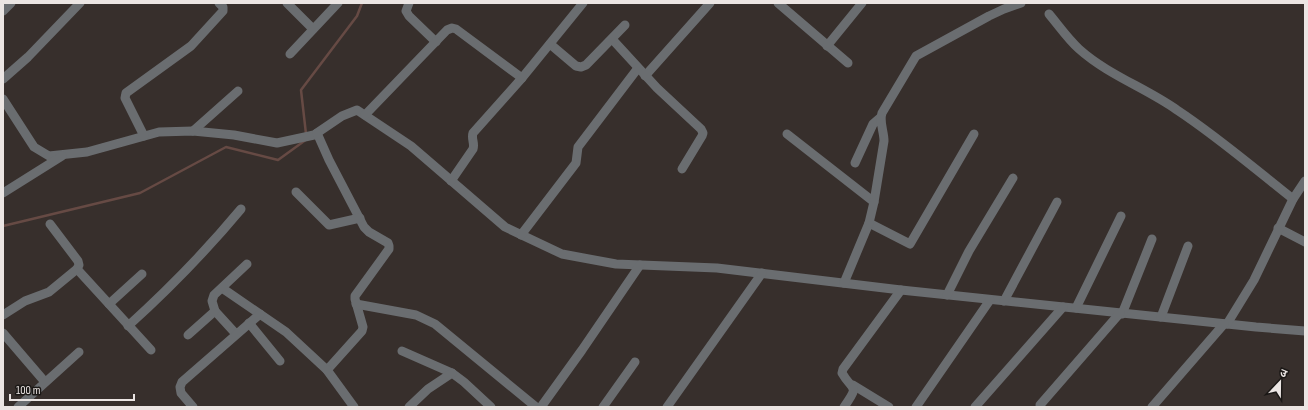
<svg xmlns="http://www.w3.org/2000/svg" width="1308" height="410" font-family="'Sofia Sans Condensed','Noto Sans Devanagari',sans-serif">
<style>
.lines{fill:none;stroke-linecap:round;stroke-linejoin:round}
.stream{stroke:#664a44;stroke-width:2.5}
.street{stroke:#6a6d70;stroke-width:9}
</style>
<rect width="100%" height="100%" fill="#372f2c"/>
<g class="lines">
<g class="stream">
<path d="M306,134l-5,-44 56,-74 5,-13"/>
<path d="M3,226l137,-33 86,-46 52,13 29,-21"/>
</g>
<g class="street">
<path d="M287,3l26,26"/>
<path d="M409,3l-3,8 3,5 27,26"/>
<path d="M778,3l70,60"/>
<path d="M3,11l8,-8"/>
<path d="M1049,14c10,12 19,25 30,35 29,26 67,39 98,61 41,27 78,59 116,89"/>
<path d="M612,39l45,49 44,41 2,4 -1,3 -20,33"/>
<path d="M550,44l26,22 5,1 5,-2 39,-40"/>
<path d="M827,46l35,-43"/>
<path d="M290,54l48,-51"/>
<path d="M645,76l65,-73"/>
<path d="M3,79l25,-22 52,-54"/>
<path d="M3,99l31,48 15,9 38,-4 72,-20 34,-1 41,4 43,8 37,-8 28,-19 15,-6 54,36 94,81 57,27 54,10 101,4 184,22 355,37 49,4"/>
<path d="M365,115l82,-85 5,-2 4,1 66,49"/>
<path d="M193,131l45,-40"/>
<path d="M317,133l12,27 35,67 5,5 19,11 1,3v3l-34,47v3l8,28 -1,4 -35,39"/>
<path d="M787,134l87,68"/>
<path d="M144,136l-19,-38 1,-5 65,-47 32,-35v-4l-4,-4"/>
<path d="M855,163l18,-39 7,-6"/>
<path d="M451,181l22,-32c2,-6 -2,-10 0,-16l49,-55 61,-75"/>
<path d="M296,192l33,33 31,-7"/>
<path d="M3,193l59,-37"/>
<path d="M869,223l41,21 64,-110"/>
<path d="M1278,228l27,14"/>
<path d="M521,235l55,-72 2,-16 60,-79"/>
<path d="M77,269l74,81"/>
<path d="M844,283l25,-60 5,-21 10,-61c0,-10 -5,-19 -2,-28l34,-57 73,-40 15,-7 17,-6"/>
<path d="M222,288l64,44 41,38 27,37"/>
<path d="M947,295l22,-44 44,-73"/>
<path d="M1004,301l53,-99"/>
<path d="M109,304l33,-30"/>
<path d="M356,304l60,11 19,9 101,83"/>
<path d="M1076,308l45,-92"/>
<path d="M215,311l21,23"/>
<path d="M1122,314l30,-75"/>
<path d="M3,315l22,-14 24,-9 28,-23 2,-4 -1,-4 -28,-37"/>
<path d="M1161,317l27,-71"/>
<path d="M249,323l31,38"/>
<path d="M1227,324l27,-44 39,-81 12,-18"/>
<path d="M128,326c41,-37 78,-75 113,-117"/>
<path d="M3,333l42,49"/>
<path d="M188,335l27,-24 -3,-10 2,-6 33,-31"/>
<path d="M402,351l50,22 12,9 27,25"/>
<path d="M853,385l36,22"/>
<path d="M1040,405l80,-92"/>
<path d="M18,407l61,-55"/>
<path d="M193,407l-12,-14 -1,-6 2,-5 78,-68"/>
<path d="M409,407l19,-18 24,-16"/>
<path d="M541,407l41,-57 58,-85"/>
<path d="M603,407l32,-45"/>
<path d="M667,407l95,-134"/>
<path d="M844,407c16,-23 9,-15 -2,-34l1,-4 58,-79"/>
<path d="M916,407l74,-107"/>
<path d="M975,407l88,-100"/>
<path d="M1152,407l72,-83"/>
</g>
</g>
<rect width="1308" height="410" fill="none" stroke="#ebe5e3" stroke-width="8"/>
<g transform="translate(1280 382) rotate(22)" stroke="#1b1816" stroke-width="3" paint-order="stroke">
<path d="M0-3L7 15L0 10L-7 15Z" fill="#ebe5e3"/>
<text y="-6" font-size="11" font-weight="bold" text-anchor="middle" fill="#ebe5e3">उ</text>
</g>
<path d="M10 394v6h124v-6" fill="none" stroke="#ebe5e3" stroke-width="2"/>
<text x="16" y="394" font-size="12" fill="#ebe5e3" stroke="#1b1816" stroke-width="3" paint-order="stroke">100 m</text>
</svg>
